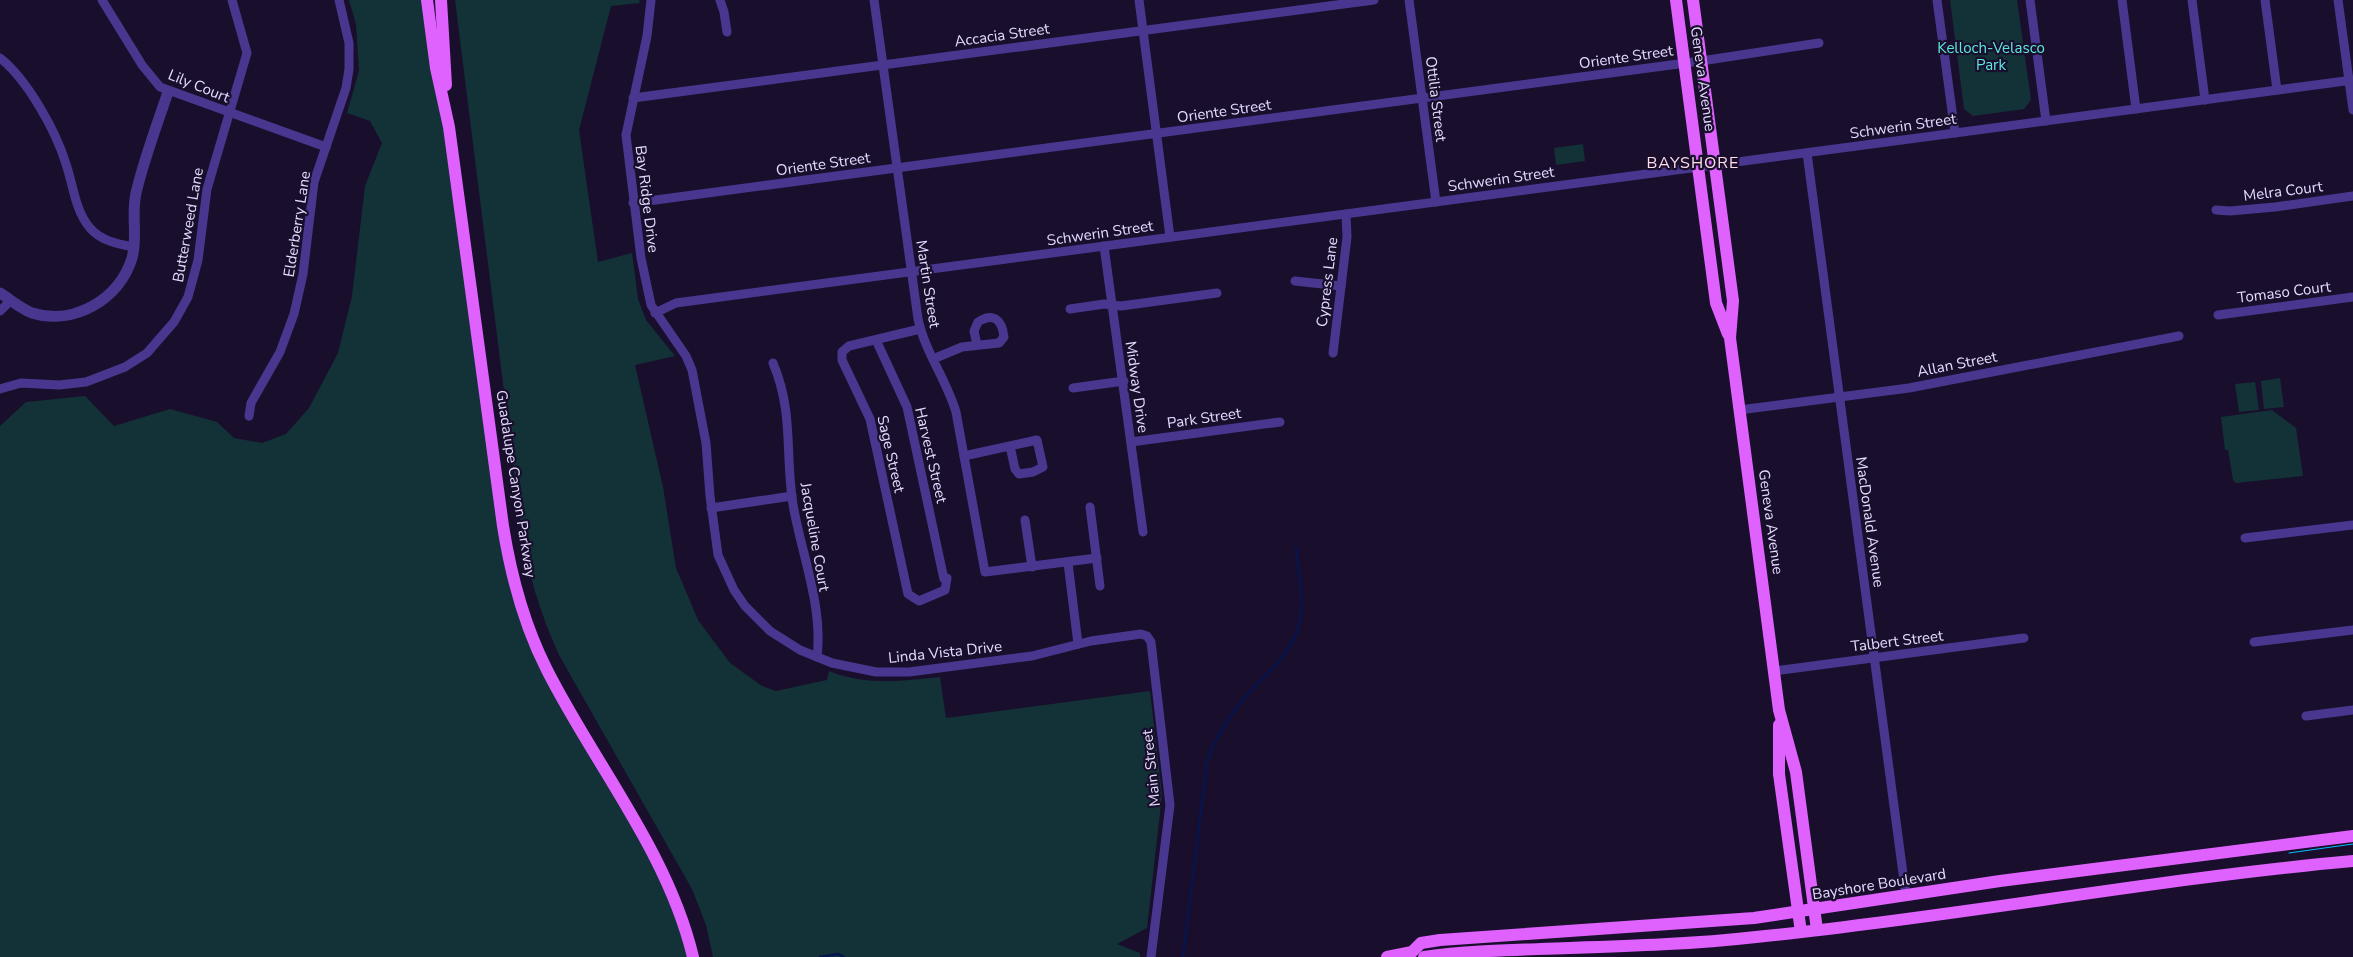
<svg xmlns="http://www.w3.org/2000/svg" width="2353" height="957" font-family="'Nunito Sans',sans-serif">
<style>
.green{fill:#123237}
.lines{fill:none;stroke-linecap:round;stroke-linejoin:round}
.stream{stroke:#06144f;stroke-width:2.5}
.minor{stroke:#49378f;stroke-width:9}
.tertiary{stroke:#49378f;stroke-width:11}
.primary{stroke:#df62ff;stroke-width:12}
.tram{stroke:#07bcff;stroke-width:1}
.labels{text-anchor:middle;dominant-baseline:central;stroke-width:4.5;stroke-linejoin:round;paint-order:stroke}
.street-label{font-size:15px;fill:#e5dbff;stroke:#190f2d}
.park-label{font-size:15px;fill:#5ceadf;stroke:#190f2d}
.neighbourhood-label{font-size:16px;letter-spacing:1px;fill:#ffdded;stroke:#190f2d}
</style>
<rect width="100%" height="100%" fill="#190f2d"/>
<g class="green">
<path d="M349,0h78l76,526 22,92 118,219 50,120h-693v-531l26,-24 59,-6 29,30 56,-17 47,13 17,16 28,5 24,-9 23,-26 29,-55 14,-57 13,-110 17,-43 -12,-22 -23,-8 12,-42 -3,-47z"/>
<path d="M455,0h184l1,3 -29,3 -32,124 19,132 34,-9 6,46 8,21 29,36 -40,9 28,122 13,81 22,52 32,43 32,23 14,5 51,-11 2,-9c37,15 74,10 111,6l6,41 204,-27 12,104 -15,133 -30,16 23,9v4h-427l-7,-32 -14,-36 -133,-234c-18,-40 -32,-83 -38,-128z"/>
<path d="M1950,0h67l14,100 -7,9 -51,7 -9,-7z"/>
<path d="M1583,144l2,17 -29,4 -2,-17z"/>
<path d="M2280,378l4,29 -20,2 -3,-28z"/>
<path d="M2255,382l4,28 -20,2 -4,-28z"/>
<path d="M2272,410l24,18 7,48 -67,7 -3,-3 -5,-30h-3l-4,-33z"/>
</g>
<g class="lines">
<g class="stream">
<path d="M820,957l18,-3 6,3"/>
<path d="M1183,957l24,-196c9,-24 23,-47 40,-66 19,-21 46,-42 52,-71 6,-24 -1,-53 -3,-77"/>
</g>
<g class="minor">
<path d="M102,0l40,65 18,22 166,60"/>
<path d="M651,0l-4,36 -21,99 15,123 10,47 35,51 6,14 14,73 4,53 8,59 16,35 11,16 25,25 30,19 32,13 44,9h33l123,-16 59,-15 50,-7 6,2 4,6 19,163 -19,152"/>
<path d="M720,0l4,12 3,20"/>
<path d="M874,0l44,319c7,33 28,60 38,93l29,160 112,-14"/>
<path d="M1139,0l31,237"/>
<path d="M1409,0l27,202"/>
<path d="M1937,0l18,133"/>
<path d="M2030,0l16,121"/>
<path d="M2122,0l14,109"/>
<path d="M2192,0l13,100"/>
<path d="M2265,0l12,90"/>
<path d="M2338,0l15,110"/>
<path d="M0,58c27,21 56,73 66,106 7,20 9,47 24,64 11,13 28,16 44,19"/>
<path d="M633,98l741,-98"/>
<path d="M1807,153l99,743"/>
<path d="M633,203l1068,-142 118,-18"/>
<path d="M2216,210l14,1 45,-4 78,-11"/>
<path d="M1104,246l39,286"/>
<path d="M1295,281l46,5"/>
<path d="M1070,309l34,-5 17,2 96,-13"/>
<path d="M0,311l11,-11"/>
<path d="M655,313l21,-10 1677,-223"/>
<path d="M2218,315l135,-18"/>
<path d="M876,340l31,67 35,163 2,9 3,-1 -2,12 -26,11 -11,-7 -38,-175 -28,-59v-8l7,-6 71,-17"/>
<path d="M1333,353l14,-116 -1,-23"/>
<path d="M933,359l29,-12 37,-4 5,-6c-2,-17 -10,-25 -26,-15l-4,9 3,14"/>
<path d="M773,363c22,52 11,95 21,147 9,48 29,98 23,147"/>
<path d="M1073,388l51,-7"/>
<path d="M0,389l21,-6 38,2 27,-3 39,-15 22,-14 27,-31 14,-25 10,-37 9,-71 40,-136 -15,-53"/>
<path d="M1739,410l170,-22 270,-52"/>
<path d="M249,416l2,-13 29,-51 14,-38 9,-40 11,-92 32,-94 3,-19v-26l-10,-43"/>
<path d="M1131,442l149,-20"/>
<path d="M964,456l73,-16 6,27 -10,5 -14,2 -4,-5 -5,-23"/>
<path d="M1090,507l10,79"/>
<path d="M711,508l81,-12"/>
<path d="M1025,520l7,47"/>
<path d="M2245,538l108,-13"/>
<path d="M1068,563l10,81"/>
<path d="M2254,642l99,-12"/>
<path d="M1774,671l250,-33"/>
<path d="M2306,716l47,-6"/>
</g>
<path class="tertiary" d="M0,293c11,7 20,15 32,20 42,13 88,-14 100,-55 6,-21 -1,-43 4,-65 8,-34 21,-68 32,-101"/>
<g class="primary">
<path d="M427,0l9,68 13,59 54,399c8,50 21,99 44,144 48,95 121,182 146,287"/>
<path d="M441,0l5,85"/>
<path d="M1676,0l40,303 12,31"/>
<path d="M1693,0l40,301 -3,37 9,68 40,304 17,62 21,158"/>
<path d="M1779,725v49l22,158"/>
<path d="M1387,957l25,-5 9,-9 19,-3 314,-22 246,-37 353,-45"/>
<path d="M1424,957c48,-7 96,-7 145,-9 62,-2 125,-4 187,-11 200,-20 397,-58 597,-76"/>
</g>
<path class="tram" d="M2289,853l64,-9"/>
</g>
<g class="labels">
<g class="street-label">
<text transform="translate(1002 35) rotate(-8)">Accacia Street</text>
<text transform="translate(1626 57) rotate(-8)">Oriente Street</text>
<text transform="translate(1703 79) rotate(82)">Geneva Avenue</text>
<text transform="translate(199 86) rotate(22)">Lily Court</text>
<text transform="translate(1436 99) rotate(83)">Ottilia Street</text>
<text transform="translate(1224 111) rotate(-8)">Oriente Street</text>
<text transform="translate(1903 126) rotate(-8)">Schwerin Street</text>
<text transform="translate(823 164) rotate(-8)">Oriente Street</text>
<text transform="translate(1501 179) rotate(-8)">Schwerin Street</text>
<text transform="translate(2283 191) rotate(-7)">Melra Court</text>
<text transform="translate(647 199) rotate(83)">Bay Ridge Drive</text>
<text transform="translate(297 224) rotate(-81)">Elderberry Lane</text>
<text transform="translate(188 225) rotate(-80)">Butterweed Lane</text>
<text transform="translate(1100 233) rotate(-8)">Schwerin Street</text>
<text transform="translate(1327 282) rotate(-83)">Cypress Lane</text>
<text transform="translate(928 284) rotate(81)">Martin Street</text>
<text transform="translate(2284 292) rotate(-7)">Tomaso Court</text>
<text transform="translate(1957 364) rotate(-11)">Allan Street</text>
<text transform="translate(1137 387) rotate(82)">Midway Drive</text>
<text transform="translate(1204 418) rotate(-8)">Park Street</text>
<text transform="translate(891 454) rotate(77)">Sage Street</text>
<text transform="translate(931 455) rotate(77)">Harvest Street</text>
<text transform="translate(516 484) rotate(81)">Guadalupe Canyon Parkway</text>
<text transform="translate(1771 522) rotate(82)">Geneva Avenue</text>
<text transform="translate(1870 522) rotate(82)">MacDonald Avenue</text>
<text transform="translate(815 537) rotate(80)">Jacqueline Court</text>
<text transform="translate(1897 641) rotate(-7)">Talbert Street</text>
<text transform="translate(945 652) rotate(-6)">Linda Vista Drive</text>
<text transform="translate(1151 768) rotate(-96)">Main Street</text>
<text transform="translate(1879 884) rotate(-9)">Bayshore Boulevard</text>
</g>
<g class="park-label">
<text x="1991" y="48">Kelloch-Velasco<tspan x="1991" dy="17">Park</tspan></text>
</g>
<g class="neighbourhood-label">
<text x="1693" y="163">BAYSHORE</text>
</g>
</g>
</svg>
